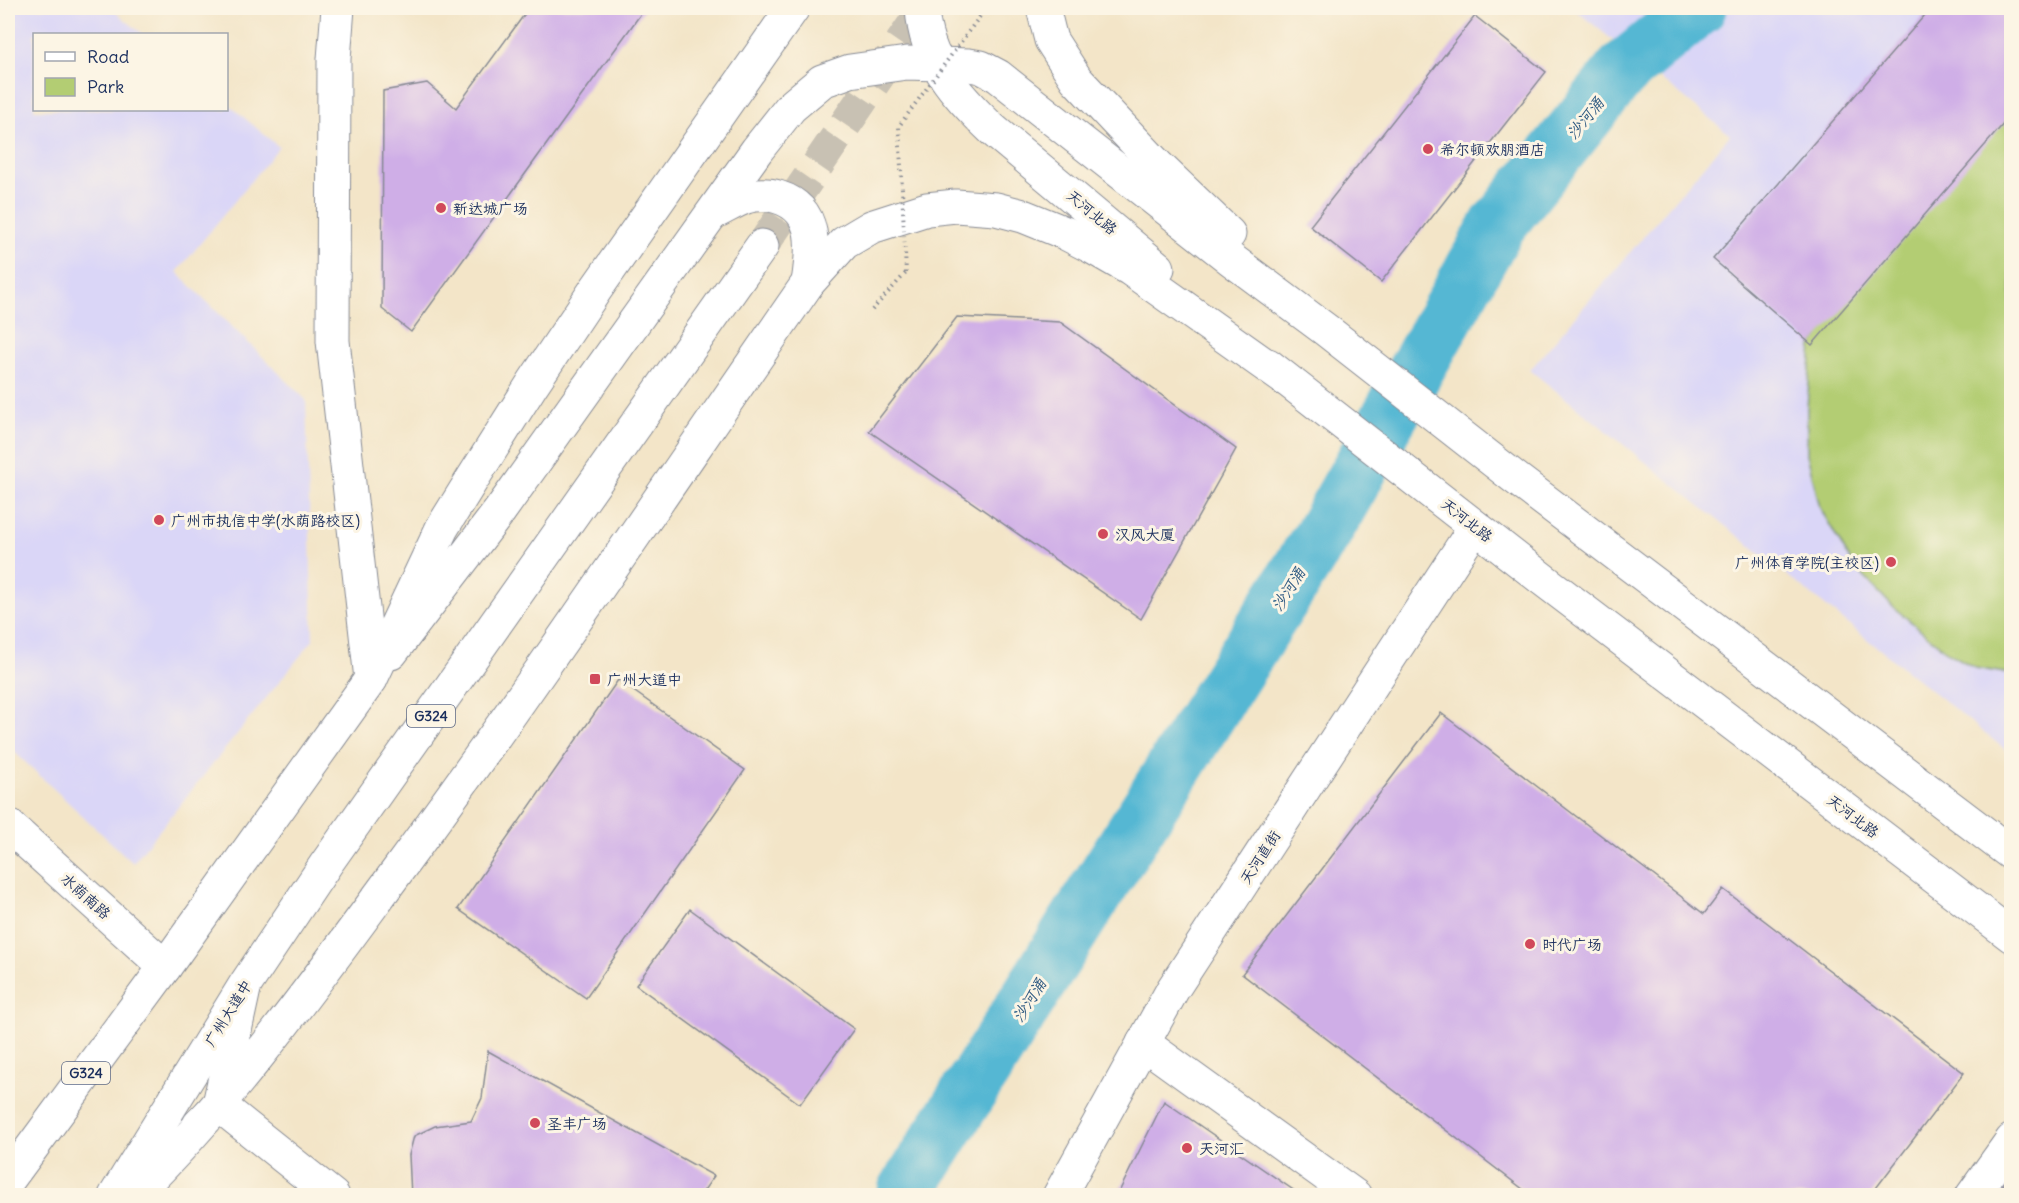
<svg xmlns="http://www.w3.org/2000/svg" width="2019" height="1203" font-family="Delius,'LXGW WenKai TC',sans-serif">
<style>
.built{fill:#dad6f7}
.green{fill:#b3cd73;stroke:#677e68;stroke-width:1.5}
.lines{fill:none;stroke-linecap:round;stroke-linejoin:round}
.river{stroke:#54b7d3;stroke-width:57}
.building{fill:#cfaee7}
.highway-tunnel{stroke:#c8c1b3;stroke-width:33;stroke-dasharray:33 16;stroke-linecap:butt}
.minor-casing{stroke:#878a93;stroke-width:35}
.major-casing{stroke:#878a93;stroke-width:35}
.highway-casing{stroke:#878a93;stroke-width:35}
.path{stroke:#878a93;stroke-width:4;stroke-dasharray:1.5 4.5;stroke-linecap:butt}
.minor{stroke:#fff;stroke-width:33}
.major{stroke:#fff;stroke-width:33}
.highway{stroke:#fff;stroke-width:33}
.path-bridge{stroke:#878a93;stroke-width:4;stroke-dasharray:1.5 4.5;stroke-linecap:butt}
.poi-dot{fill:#d1495b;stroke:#fcf5e5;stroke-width:2}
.labels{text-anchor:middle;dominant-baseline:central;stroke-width:6;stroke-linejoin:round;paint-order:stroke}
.shield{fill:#fcf5e5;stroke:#5e6a86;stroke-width:1.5}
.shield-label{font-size:14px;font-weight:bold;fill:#1b2f5e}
.poi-label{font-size:15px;fill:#1b2f5e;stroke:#fcf5e5;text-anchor:start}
.street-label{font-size:15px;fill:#1b2f5e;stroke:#fcf5e5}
.water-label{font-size:16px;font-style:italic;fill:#2c5881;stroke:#fcf5e5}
</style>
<rect width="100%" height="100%" fill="#fcf5e5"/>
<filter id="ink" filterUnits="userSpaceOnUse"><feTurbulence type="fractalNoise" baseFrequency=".0167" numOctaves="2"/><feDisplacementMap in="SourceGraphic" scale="12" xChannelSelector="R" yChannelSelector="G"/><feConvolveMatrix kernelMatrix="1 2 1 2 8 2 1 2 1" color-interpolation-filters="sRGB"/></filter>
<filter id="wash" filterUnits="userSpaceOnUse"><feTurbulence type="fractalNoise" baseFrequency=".008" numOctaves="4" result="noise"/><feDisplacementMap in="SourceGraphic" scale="24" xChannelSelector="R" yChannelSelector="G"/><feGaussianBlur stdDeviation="1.35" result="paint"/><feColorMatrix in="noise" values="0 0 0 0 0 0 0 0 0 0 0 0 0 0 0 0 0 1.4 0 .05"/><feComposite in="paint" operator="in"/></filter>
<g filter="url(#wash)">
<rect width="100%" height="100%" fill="#f3e5c8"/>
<g class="built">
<path d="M8,8h102l33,26h-109v76h192l1,-7 52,44 -102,125 129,128 7,240 -180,223 -125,-117z"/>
<path d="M1573,8h438v746l-481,-384 200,-235z"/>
</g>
<path class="green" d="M2011,85v589l-36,-6 -26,-15 -56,-46 -40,-42 -33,-57 -13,-54v-46l5,-63z"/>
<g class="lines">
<path class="river" d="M906,1196v-5l419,-661 173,-305 124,-154 76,-63"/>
</g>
<g id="blocks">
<g class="building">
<path d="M529,8h116l-234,324 -29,-23 1,-218 44,-8 29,25z"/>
<path d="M1931,8h81v106l-200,231 -99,-86z"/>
<path d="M1475,16l71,56 -165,210 -71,-56z"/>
<path d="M957,317l103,5 176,127 -95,170 -272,-188z"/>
<path d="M618,680l127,90 -159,228 -128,-89z"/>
<path d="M1441,713l263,201 19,-25 241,184 -94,123h-338l-290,-222z"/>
<path d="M690,909l164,120 -54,75 -164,-119z"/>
<path d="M488,1051l226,125 -14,20h-289l-2,-41 5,-19 21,-10 36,-5 11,-23z"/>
<path d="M1164,1101l138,95h-185z"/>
<path d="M2012,1174v22h-18z"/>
</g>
</g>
</g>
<g filter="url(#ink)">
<use href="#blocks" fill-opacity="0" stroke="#878a93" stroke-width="1.5"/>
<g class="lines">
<path class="highway-tunnel" d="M762,246l163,-238"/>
<g class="minor-casing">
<g id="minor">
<path d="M338,8l-4,51 -1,282 38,338"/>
<path d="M8,825l157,142"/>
<path d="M1143,1043l212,153"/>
<path d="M199,1125l20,-20 114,91"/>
<path d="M1059,1196l114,-207 302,-462"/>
<path d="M1972,1196l40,-56"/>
</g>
</g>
<g class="major-casing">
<g id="major">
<path d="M922,8c3,53 34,87 71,122l165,138"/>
<path d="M1043,8l8,32 25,39 83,88 70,67"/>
<path d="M713,213c11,-5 22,-12 33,-16 9,-3 23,-3 32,0 41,13 35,53 30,86"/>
<path d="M1268,365l273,213 471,358"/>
<path d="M391,653l108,-141 258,-362 34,-43 31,-26 28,-10 57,-8 62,2 12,2 17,9 234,184 94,70 188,147 498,377"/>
<path d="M220,1100l24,-111"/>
<path d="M133,1196c99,-97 178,-208 260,-319 143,-194 277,-395 415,-594l36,-40 27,-16 56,-18 29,-3 40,3 27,7 42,17 27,14 38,22 155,110"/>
</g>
</g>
<g class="highway-casing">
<g id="highway">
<path d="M8,1180l157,-213 206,-288 71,-151 31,-50 60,-95 63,-94 197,-281"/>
<path d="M115,1196l130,-211 81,-121 436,-618"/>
</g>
</g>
<path class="path" d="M872,310l34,-37"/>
<use href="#minor" class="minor"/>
<use href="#major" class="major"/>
<use href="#highway" class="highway"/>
<path class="path-bridge" d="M906,273l-7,-147 87,-118"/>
</g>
</g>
<g class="poi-dot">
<circle cx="1428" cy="149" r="6"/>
<circle cx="441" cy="208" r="6"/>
<circle cx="159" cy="520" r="6"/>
<circle cx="1103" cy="534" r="6"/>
<circle cx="1891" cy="562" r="6"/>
<rect x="589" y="673" width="12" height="12" rx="3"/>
<circle cx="1530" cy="944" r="6"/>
<circle cx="535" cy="1123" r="6"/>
<circle cx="1187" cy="1148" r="6"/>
</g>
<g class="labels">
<g class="shield">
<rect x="407" y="705" width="48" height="22" rx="4.5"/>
<rect x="62" y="1062" width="48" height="22" rx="4.5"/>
</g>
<g class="shield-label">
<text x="431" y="716">G324</text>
<text x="86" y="1073">G324</text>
</g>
<g class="poi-label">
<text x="1440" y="149">希尔顿欢朋酒店</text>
<text x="453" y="208">新达城广场</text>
<text x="171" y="520">广州市执信中学(水荫路校区)</text>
<text x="1115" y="534">汉风大厦</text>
<text x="1879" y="562" text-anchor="end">广州体育学院(主校区)</text>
<text x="607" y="679">广州大道中</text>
<text x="1542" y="944">时代广场</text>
<text x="547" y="1123">圣丰广场</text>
<text x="1199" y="1148">天河汇</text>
</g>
<g class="street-label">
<text transform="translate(1092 212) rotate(40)">天河北路</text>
<text transform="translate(1467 520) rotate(38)">天河北路</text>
<text transform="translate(1853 816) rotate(37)">天河北路</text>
<text transform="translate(1260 857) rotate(-57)">天河直街</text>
<text transform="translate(86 896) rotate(42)">水荫南路</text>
<text transform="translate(228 1013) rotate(-58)">广州大道中</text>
</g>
<g class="water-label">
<text transform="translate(1585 118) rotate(-51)">沙河涌</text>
<text transform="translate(1288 589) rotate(-58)">沙河涌</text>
<text transform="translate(1029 1000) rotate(-58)">沙河涌</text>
</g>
</g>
<rect width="2019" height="1203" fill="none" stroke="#fcf5e5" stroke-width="30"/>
<rect x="33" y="33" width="195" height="78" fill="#fcf5e5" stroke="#a2a6af" stroke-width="1.5"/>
<rect x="45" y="52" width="30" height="9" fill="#ffffff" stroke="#a2a6af" stroke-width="1.5"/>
<text x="87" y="63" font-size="18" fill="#1b2f5e">Road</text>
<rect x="45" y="78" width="30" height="18" fill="#b3cd73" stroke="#a2a6af" stroke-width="1.5"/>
<text x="87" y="93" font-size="18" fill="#1b2f5e">Park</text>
</svg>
